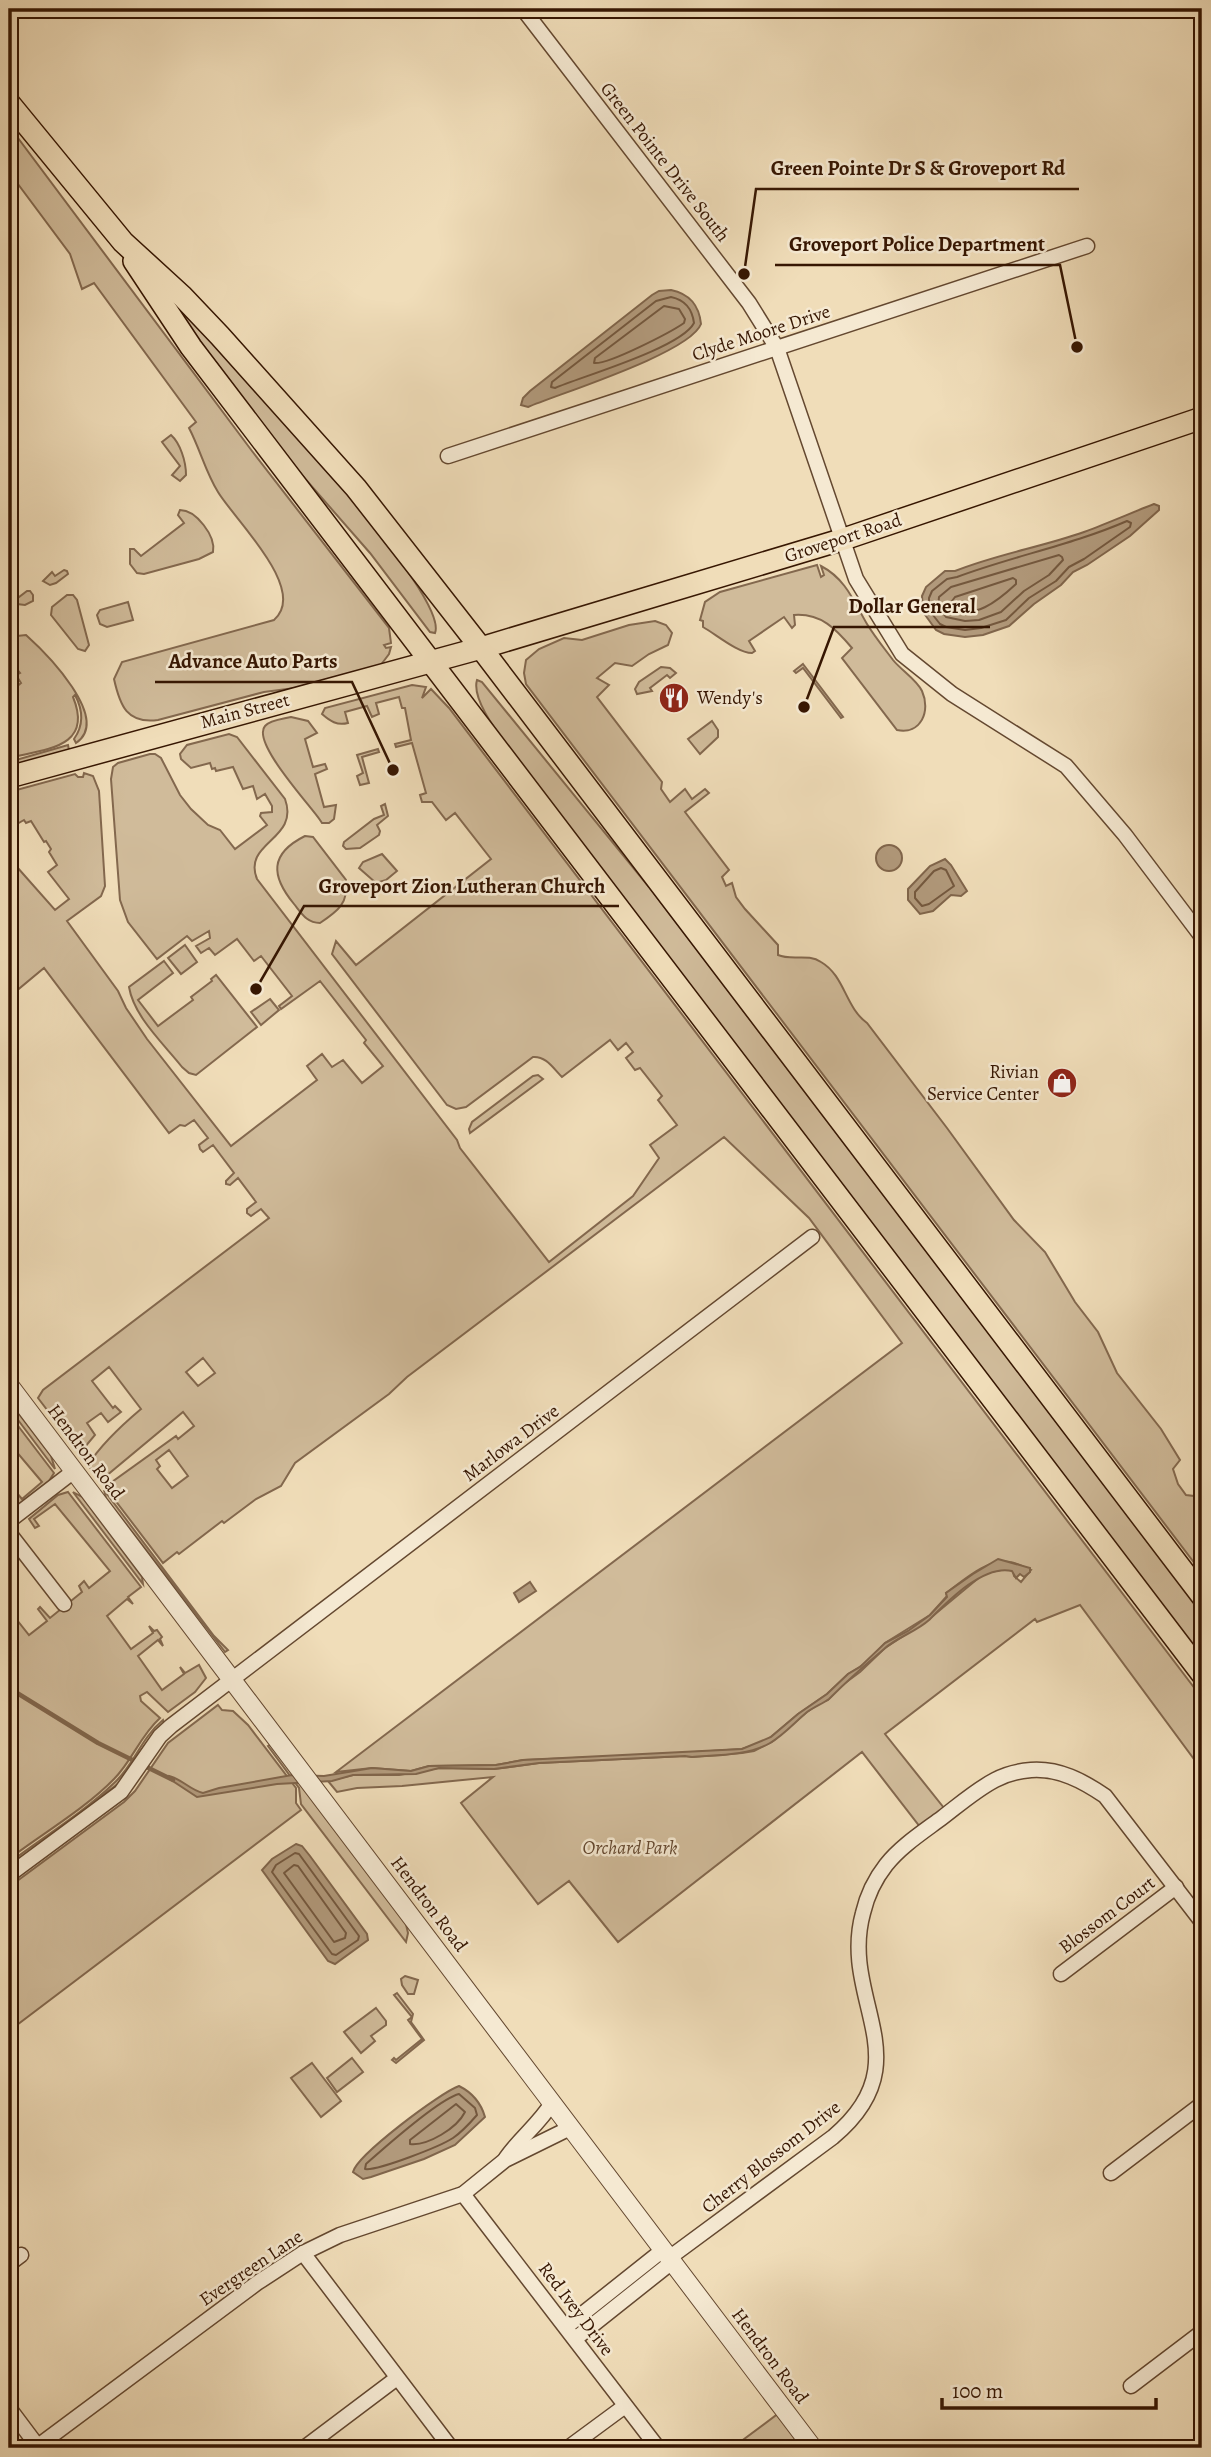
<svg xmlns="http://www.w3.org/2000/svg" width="1211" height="2457" font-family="Alegreya,serif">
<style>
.green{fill:#d0bb9a;stroke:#83684e;stroke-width:2;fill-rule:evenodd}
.water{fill:#b1997b;stroke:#80654b;stroke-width:2}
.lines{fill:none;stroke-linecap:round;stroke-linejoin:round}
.shore{stroke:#74583e;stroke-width:2}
.stream{stroke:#80654b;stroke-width:4.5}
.minor-casing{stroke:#644830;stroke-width:17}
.tertiary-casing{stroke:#644830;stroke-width:20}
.primary-casing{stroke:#361602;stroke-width:24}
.minor{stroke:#f5e9d2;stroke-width:14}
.tertiary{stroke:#f5e9d2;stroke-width:18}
.primary{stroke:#f0ddb9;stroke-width:21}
.labels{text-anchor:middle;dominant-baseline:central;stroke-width:5;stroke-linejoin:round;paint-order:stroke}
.street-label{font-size:19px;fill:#361602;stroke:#f5e9d2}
.poi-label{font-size:19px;fill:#361602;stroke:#f5e9d2;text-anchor:start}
.park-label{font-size:19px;font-style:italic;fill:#644830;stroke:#f5e9d2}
.leader{fill:none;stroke:#361602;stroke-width:2.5}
.callout-dot{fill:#361602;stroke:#f5e9d2;stroke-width:2.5}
.callout-label{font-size:21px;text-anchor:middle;font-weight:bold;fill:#361602;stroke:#f5e9d2;stroke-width:5;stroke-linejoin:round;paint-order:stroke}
</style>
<rect width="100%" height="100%" fill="#f0ddb9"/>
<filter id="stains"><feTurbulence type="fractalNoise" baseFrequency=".00286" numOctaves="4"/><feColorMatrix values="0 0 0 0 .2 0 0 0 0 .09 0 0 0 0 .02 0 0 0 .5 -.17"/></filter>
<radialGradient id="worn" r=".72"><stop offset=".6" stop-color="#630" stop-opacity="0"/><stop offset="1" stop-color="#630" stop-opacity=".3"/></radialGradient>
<g class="green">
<path d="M9,126l243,325 137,177 2,15 -7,2 2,3 5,-1 -2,7 -9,12 -62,19 -54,7 -106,28c-31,4 -38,-14 -44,-41l8,-17 152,-42c35,-30 -40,-101 -56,-128 -12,-19 -18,-43 -29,-64l7,-6 -102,-139 -12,6 -12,-35 -61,-82z"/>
<path d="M159,287c41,40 293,305 276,346l-5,-1 -60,-79 -76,-87z"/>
<path d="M171,435c9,8 15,26 15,40l-6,6 -8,-6 8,-9 -18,-24z"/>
<path d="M180,510c16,0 36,26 33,42l-14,7 -55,15 -7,-1 -7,-9v-15h4l7,7 43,-33 -6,-8z"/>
<path d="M817,565l4,12 3,-2 -3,-9c25,13 33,36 46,58 8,13 17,24 26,36 8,10 24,20 29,31 9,20 -1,44 -25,39l-55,-72 10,-10c-16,-19 -31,-35 -58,-33l1,10 -3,3 -8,-11 -35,24 6,10 -3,2c-14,0 -35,-18 -49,-26v-6l-3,-1 5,-18 15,-10z"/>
<path d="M64,570l3,1 1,3 -12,9 -6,2 -7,-4 9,-9 3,4z"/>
<path d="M9,584l10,13 8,-6h3l3,4v6l-8,4 -8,-1 -8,-9z"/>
<path d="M67,595h6l4,5 12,45 -4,6 -7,-2 -27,-34 1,-8z"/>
<path d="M128,602l5,18 -26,7 -7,-3 -3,-9 3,-5z"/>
<path d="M655,621l11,4 6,8 -4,12 -19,9 -17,12 -17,-3 -18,15 12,7 -12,12 65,85 -1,7 9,13 15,-13 7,10 13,-10 4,4 -24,19 44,58 -7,7 4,9 6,-3 4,14 9,12 33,36v10c14,6 30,-2 43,7 24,14 24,45 46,61l80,105 67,92 31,32 30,50 23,30 19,41 44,56 19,31 -7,9 5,15 8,11 16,2v76l-676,-889 -2,-11 2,-13 13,-11 25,-11 18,2 47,-15z"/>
<path d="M26,635c20,18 86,84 50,108l-2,-4c10,-14 9,-29 1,-44l-2,2c21,51 -28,52 -64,61v-65l12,-10 -5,-8 4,-2 -8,-10 2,-4 -5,-18 8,-5z"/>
<path d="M803,664l40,53 -2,1 -38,-50 -7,5 -2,-2z"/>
<path d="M661,667l9,1 6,5 -6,5 -3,-3 -17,13 2,3 -15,3 -2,-5 4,-7z"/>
<path d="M477,680l5,2 167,205 553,726v46l-689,-905c-12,-17 -42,-54 -36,-74z"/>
<path d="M412,685l14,2 -4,11 9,-9 18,19 753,990v72l-122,-165 -43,17 -2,-3 -150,115 63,79 -24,19 -62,-80 -244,190 -49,-61 -31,23 -71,-93 -6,-8 32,-26 -91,9 -45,2 -20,4 -9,-11 25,-6h46l40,-7 55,1 45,-6 146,-7 7,1 50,-4 12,-2 18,-9 35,-30 15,-10 6,-2 13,-14 19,-14 25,-24 43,-28 53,-44 9,-4 17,-3 6,2 1,5 7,6 10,-12c-7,-3 -14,-7 -21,-8 -23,-4 -46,18 -64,31l1,3 -17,19 -45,28 -19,20 -18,11 -21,20 -29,20 -32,27 -24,8 -95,6 -124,5 -27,5 -67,1 -18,5 -39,-3 -36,4 566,-429 -93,-125 -85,-81 -317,240 -18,17 -94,69 -14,23 -25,13 -32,24 -2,-2 -43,33 -2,-2 -14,11 -58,-76 71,-51 2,3 16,-13 -11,-14 -83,69 -12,-16c14,-22 34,-40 53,-56l-32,-42 -17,14 21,27 2,-2 6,6 -13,10 -7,-9 -14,10 8,12 -15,18 -42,-55 5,-8 226,-172 -8,-9 -10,7 -4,-3v-4l9,-7 -18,-24 -8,7 -4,-1v-3l8,-8 -21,-28 -10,7 -3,-3 -1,-4 9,-7 -14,-18 -9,6 -5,-1 -11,8 -125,-165 -35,29v-139l46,52 14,-11 -21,-27 9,-7 -8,-13 2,-3 -5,-8 -2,1 -13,-21 -5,2 -2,-3 -7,4 -5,-9 -3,2v-25l66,-18 3,3h5l1,-4 9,3 6,15 6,95 -4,10 -34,25 51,70 8,17 21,31 84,107 86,-66 -10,-14 15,-12 10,13 11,-7 19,23 21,-17 -19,-23 2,-3 -46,-59 -39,28 -2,-3 13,-10 -31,-40 -7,5 -17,-22 -22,16 -6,-7 -8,5 -5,-7 14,-8 -1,-7 -17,10 -5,-5 -30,23 -29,-37 -8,-22 -9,-121 2,-12 5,-4 32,-9h5l6,4 19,37 11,14 17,16 12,5 15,19 32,-24 -7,-9 1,-3 11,-1v-6l-7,-12 -8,5 -4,-13 -10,3 -10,-22 -17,4 -1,-3 -3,1 -2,-6 -19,5 -10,-9 -1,-5 7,-9 42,-11 8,3 48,62c15,41 -43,43 -28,80l200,261 3,8 89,114 84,-66 26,-38 -9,-13 27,-20 -19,-25 4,-4 -22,-28 -5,2 -9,-12 7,-6 -7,-9 -8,7 -8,-10 -48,37c-9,-9 -16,-21 -29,-20l-67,50 -10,2 -9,-4 -115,-151 4,-13 20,24 135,-106 -36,-46 -9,7 -14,-18h-10l-2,-7 6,-2 -14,-50 -16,4 -1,-3 16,-4 -6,-32h-3l-3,-11 -23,6 3,11 -7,3 -5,-11 -22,6 3,11c-11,3 -18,-2 -26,-9l3,-6zM203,1358l12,15 -17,13 -12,-14zM169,1450l19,26 -16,12 -15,-19 3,-3 -4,-6z"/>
<path d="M291,717l17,4 9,12 -12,6 8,28 12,-3 2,5 -12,5 9,33 12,-2 -2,14 -5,4h-7l-2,-3c-10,-15 -69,-78 -55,-94 5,-6 18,-7 26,-9z"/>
<path d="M712,721l6,9v7l-18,17 -12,-15z"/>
<path d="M68,745l1,5 -60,17v-5z"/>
<path d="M378,749l1,3 -17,5 7,26 -9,2 -3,-9 6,-3 -6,-18z"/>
<path d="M385,804l3,12 -11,9 3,6 -1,4 -19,13 -14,1 -3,-3 1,-4 30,-23 10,-4 -3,-9z"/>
<path d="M305,836l8,1 33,43c3,23 -8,31 -26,43 -13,0 -18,-9 -26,-19 -23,-28 -25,-50 11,-68z"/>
<path d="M382,854l15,17 -11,9 -10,3 -17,-15 4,-6z"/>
<path d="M185,945l12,17 -16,12 -13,-16z"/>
<path d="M164,961l9,12 -35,27 20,26 35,-26 -2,-3 21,-16 -1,-2 5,-4 41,52 -61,48 -7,-2 -7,-6c-18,-23 -48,-50 -53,-80z"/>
<path d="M270,999l9,11 -18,15 -10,-13z"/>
<path d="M533,1076l5,-1 5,4 -73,54 -1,-4 3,-7z"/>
<path d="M9,1401l42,55 4,13 -46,-61z"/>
<path d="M9,1414l45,59 -5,8 -31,24 -7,-9 5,-4 6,7 20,-17 -33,-39z"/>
<path d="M104,1490l110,146 14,14 -3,2 -119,-154z"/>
<path d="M68,1492l73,95 -13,10 5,7 -6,-5 -20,17 24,33 22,-16 -4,-7 5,5 3,-1 5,7 -2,2 3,7 -5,-6 -20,16 24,34 22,-16 -4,-7 5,6 14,-8 7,13 -11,14 -27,20 -21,-20 -7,4 1,5 19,17c-20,18 -28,43 -46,61 -28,29 -72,55 -105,80v-249l20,25 18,-14 -9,-12 2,-2 10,11 32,-26 -3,-6 5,-5 5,7 21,-17 -55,-67 -21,15 5,7 -4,2 -6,-9 29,-24z"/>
<path d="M73,1492l9,5 60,80 1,7z"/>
<path d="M218,1705l4,5 11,1 15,14 48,63v15l5,7 -292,221v-144l115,-85 11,-11 33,-48z"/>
<path d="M163,1720l1,4 -14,14 -31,45 -110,84v-4c33,-25 75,-51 104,-79 21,-18 27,-45 50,-64z"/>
<path d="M271,1744l134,176 3,13 -2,9 -105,-138 -2,-16 -31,-42z"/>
<path d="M405,1976l13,4 -4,14h-6l-6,-9 -1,-6z"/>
<path d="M397,1993l16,21 -2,8 13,18 -28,23 -4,-3 2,-2 2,2 26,-21 -14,-19 4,-3 -18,-22z"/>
<path d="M376,2008l10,13v4l-15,11 4,5 -14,12 -17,-21z"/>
<path d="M352,2058l11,14 -26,20 -10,-14z"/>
<path d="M312,2063l29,38 -20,16 -30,-39z"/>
<path d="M779,2413l26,35h-73z"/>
</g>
<g class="water">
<path d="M671,290c19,4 28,15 30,34 -11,29 -140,69 -173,83l-7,-2 2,-7 7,-7 122,-96 7,-4z"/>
<path d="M1154,504l5,2v4l-29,26 -43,29 -14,7 -12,13 -27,19 -25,22 -26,9 -18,2 -21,-3 -8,-4 -13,-18 -1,-16 4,-9 19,-16h10c42,-17 87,-24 129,-39 24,-9 47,-19 70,-28z"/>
<circle cx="889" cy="858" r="13"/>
<path d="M945,859l6,6 16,26 -6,5 -10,-1 -18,16 -13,3 -12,-14v-11l22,-23z"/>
<path d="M998,1559l32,9v4l-6,5 -4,-3 -4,4 -4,-7c-28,-7 -64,30 -83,49 -13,12 -32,17 -45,29 -19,16 -37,32 -55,50 -5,4 -15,8 -22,13 -12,10 -23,23 -37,31 -23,13 -52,12 -78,14l-7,-1 -146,7 -45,6 -55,-1 -23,6 -63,1 -21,6 -55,3 -80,13 -29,-19 1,-2c13,3 21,14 34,17l16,-5 73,-13 32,1 48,-8 39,3 18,-5 67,-1 27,-5 219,-11 29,-12 27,-23 29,-20 21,-20 12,-7 25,-24 23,-12 22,-16 17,-18 -1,-4 27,-19z"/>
<path d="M530,1582l6,9 -17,11 -5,-9z"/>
<path d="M296,1844l6,2 8,10 57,78 1,6 -33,24 -7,-3 -66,-91 10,-11z"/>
<path d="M459,2086c14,7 22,17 26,31l-30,28 -31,14 -53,18 -8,2 -10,-7c4,-17 88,-80 106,-86z"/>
</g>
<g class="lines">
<g class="shore">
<path d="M671,297c14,3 21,11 23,26 -13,25 -111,53 -139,65l-4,-1 1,-5 104,-81z"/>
<path d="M664,306l15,3 6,10 -1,4c-13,9 -76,42 -90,40l1,-5z"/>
<path d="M1127,521l4,2 -1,4 -46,32 -15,8 -13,14 -27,17 -23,22 -25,8 -16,2 -19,-3 -6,-3 -11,-14v-12l3,-7 15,-12 10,-2c56,-21 115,-32 170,-56z"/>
<path d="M1059,555l3,2 1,3 -14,15 -25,16 -23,21 -22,8 -14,1 -19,-4 -8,-10 1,-10 12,-10z"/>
<path d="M1013,578l3,2v4c-16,15 -45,40 -67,21l6,-8z"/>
<path d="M941,868l5,2 8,16 -25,18 -7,2 -7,-8v-6l19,-21z"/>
<path d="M295,1853l4,1 60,82 -1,4 -22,15 -4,-1 -60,-82 4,-7z"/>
<path d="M294,1865l4,1 48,67 -1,5 -11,4 -50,-69z"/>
<path d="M459,2094l16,14 2,7c-7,8 -15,17 -24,23 -12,8 -75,33 -88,31l1,-5c18,-16 73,-65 93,-70z"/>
<path d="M456,2104l9,8c-8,16 -37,34 -55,32v-4z"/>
</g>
<path class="stream" d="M9,1688l89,55 75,37"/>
<g class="minor-casing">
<g id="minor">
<path d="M523,9l226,294 28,45 79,231 46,75 50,40 114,72 59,69 77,102"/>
<path d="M448,456l639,-210"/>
<path d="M9,1521l65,-50"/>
<path d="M9,1533l55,71"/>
<path d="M9,1875l112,-83 39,-56 11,-10 641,-489"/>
<path d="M1061,1974l115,-87"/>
<path d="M506,2158c14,-20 33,-34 46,-55"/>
<path d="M1111,2173l91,-69"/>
<path d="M463,2194l195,254"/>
<path d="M303,2253l148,195"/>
<path d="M669,2258l164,-121c91,-76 6,-137 30,-224 4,-17 12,-34 23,-48 15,-19 37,-33 57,-48 17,-13 33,-27 52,-37 11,-6 24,-9 36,-10 28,-2 52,11 74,26l97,126"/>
<path d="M9,2264l12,-9"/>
<path d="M566,2327l97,-77"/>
<path d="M575,2339l97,-77"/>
<path d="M1131,2386l71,-54"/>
<path d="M9,2408l30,40"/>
<path d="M38,2446l219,-163 46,-30 37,-18 123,-41 42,-34 65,-32"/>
<path d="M304,2448l93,-70"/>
<path d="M568,2448l57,-42"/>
</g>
</g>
<g class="tertiary-casing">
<path id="tertiary" d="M9,1385l804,1063"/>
</g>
<g class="primary-casing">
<g id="primary">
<path d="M9,103l114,139 59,54 38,40 136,152 125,160 721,948"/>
<path d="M134,261l57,86 1011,1327"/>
<path d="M9,777l472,-129 193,-58 170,-51 358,-121"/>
</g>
</g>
<use href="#minor" class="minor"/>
<use href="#tertiary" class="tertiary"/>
<use href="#primary" class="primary"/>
</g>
<defs>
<g id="restaurant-disc" transform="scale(1.575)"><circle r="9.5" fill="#8f2418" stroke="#f5e9d2"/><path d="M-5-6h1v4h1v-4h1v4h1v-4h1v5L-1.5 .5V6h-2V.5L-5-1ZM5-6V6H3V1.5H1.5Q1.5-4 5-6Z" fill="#fff"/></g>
<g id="shop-disc" transform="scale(1.575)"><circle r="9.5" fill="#8f2418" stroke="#f5e9d2"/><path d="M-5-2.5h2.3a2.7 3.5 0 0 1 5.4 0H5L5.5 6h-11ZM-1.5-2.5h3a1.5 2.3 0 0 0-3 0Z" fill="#fff"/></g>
</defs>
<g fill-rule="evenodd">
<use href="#restaurant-disc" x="674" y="698"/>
<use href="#shop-disc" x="1062" y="1083"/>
</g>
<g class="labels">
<g class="street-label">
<text transform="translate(665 162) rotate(52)">Green Pointe Drive South</text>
<text transform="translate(761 333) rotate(-18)">Clyde Moore Drive</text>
<text transform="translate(843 538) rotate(-18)">Groveport Road</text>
<text transform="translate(245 711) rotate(-15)">Main Street</text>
<text transform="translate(511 1443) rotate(-37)">Marlowa Drive</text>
<text transform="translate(86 1452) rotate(53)">Hendron Road</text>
<text transform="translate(429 1904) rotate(53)">Hendron Road</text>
<text transform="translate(1107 1915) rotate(-37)">Blossom Court</text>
<text transform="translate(771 2157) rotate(-38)">Cherry Blossom Drive</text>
<text transform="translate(251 2268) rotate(-34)">Evergreen Lane</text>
<text transform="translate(576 2309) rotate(53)">Red Ivey Drive</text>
<text transform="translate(770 2356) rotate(53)">Hendron Road</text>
</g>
<g class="poi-label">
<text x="697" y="698">Wendy's</text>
<text x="1039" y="1072" text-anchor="end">Rivian<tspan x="1039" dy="22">Service Center</tspan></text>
</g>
<g class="park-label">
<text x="630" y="1848">Orchard Park</text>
</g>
</g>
<path class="leader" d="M744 274L756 189H1079M1077 347L1060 265H775M804 707L834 627H990M393 770L352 682H155M256 989L304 906H619"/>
<g class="callout-dot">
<circle cx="744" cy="274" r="7"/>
<circle cx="1077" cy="347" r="7"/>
<circle cx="804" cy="707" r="7"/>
<circle cx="393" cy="770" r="7"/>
<circle cx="256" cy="989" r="7"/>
</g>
<g class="callout-label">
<text x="918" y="175">Green Pointe Dr S &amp; Groveport Rd</text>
<text x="917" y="251">Groveport Police Department</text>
<text x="912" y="613">Dollar General</text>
<text x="253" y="668">Advance Auto Parts</text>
<text x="462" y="893">Groveport Zion Lutheran Church</text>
</g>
<rect width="1211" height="2457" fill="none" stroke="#f0ddb9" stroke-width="35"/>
<rect x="10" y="10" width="1190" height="2436" fill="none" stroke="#361602" stroke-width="3.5"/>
<rect x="18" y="18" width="1176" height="2422" fill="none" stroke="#361602" stroke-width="2"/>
<path d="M942 2398v10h214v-10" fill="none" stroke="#361602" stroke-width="3.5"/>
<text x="952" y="2398" font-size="21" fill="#361602" stroke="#f5e9d2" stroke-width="5" paint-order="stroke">100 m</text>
<rect width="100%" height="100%" filter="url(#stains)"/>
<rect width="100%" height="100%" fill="url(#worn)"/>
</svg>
